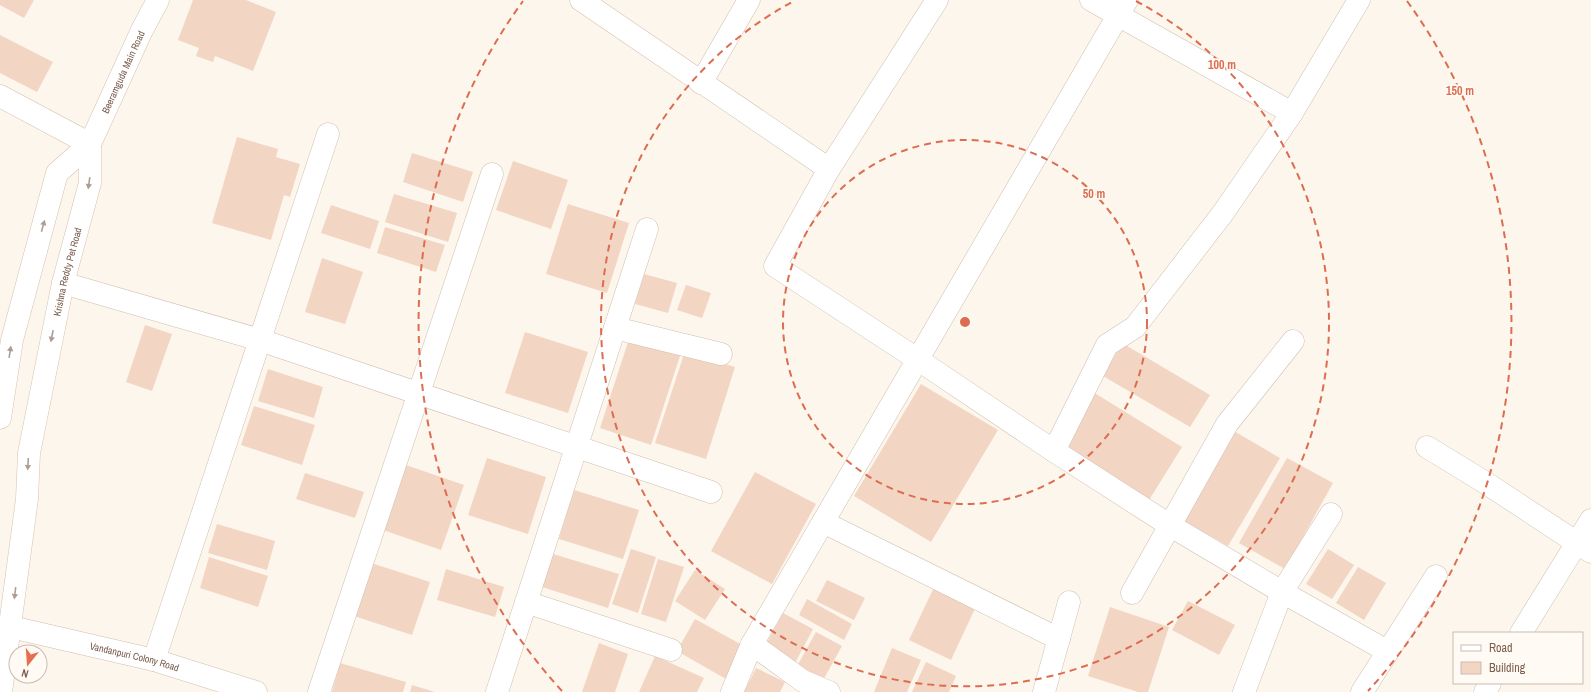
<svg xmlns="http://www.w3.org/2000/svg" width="1591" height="692" font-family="'Archivo Narrow',sans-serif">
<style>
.building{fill:#f3d5c3}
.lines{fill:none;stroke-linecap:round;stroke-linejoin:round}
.street-casing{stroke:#d1beb0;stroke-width:23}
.secondary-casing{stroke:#d6c0b0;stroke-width:23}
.street{stroke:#fff;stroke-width:22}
.secondary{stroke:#fff;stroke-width:22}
.oneway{fill:#af9d94}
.ring{fill:none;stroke:#dc6d51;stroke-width:2;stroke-dasharray:7 5}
.labels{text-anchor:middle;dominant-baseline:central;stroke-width:3.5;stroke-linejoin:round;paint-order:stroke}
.street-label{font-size:10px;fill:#7a5c4d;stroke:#fffaf3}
.centre{fill:#dc6d51;stroke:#fffaf3;stroke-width:2}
.ring-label{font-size:12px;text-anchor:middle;font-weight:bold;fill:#dc6d51;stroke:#fffaf3;stroke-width:3.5;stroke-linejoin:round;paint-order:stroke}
</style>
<rect width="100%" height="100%" fill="#fdf6ec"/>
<g class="building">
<path d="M0,0h34l-10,18 -24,-13z"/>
<path d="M193,0h53l30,12 -23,59 -38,-15 -2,6 -17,-6 3,-8 -21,-8z"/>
<path d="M0,35l53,27 -16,30 -37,-19z"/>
<path d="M237,137l41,12 -2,8 24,7 -10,33 -6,-2 -13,45 -59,-17z"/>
<path d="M412,153l61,19 -10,30 -60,-20z"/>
<path d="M513,161l55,19 -17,49 -55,-19z"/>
<path d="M394,194l63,19 -9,29 -63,-20z"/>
<path d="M568,204l61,19 -22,70 -61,-19z"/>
<path d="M331,205l48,16 -9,28 -49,-16z"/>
<path d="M385,227l60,18 -9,27 -59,-19z"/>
<path d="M322,258l41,14 -18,52 -40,-12z"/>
<path d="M644,274l33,9 -9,30 -33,-9z"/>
<path d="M686,285l25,8 -9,25 -25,-8z"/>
<path d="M145,325l27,9 -20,57 -26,-9z"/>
<path d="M525,332l63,20 -20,61 -63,-20z"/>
<path d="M631,333l51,17 -31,95 -51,-17z"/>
<path d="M1122,343l88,52 -20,32 -87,-51z"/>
<path d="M685,351l50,16 -29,92 -51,-16z"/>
<path d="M268,369l55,18 -9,31 -56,-17z"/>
<path d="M921,384l77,46 -67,112 -77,-46z"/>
<path d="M1093,392l89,55 -33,53 -89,-55z"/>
<path d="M254,406l61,19 -13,40 -61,-20z"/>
<path d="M1232,430l48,28 -52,88 -47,-27z"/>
<path d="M487,458l59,19 -18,57 -60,-19z"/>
<path d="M1287,458l46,25 -48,86 -46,-26z"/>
<path d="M403,464l61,21 -23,65 -61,-21z"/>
<path d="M755,472l61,32 -44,80 -61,-33z"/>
<path d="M305,473l59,19 -9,26 -59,-19z"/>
<path d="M574,490l65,20 -16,49 -64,-20z"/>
<path d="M217,524l58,17 -8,29 -59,-17z"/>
<path d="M631,549l25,8 -18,56 -26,-9z"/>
<path d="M1328,549l26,16 -22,34 -26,-15z"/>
<path d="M550,553l69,21 -11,34 -69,-22z"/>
<path d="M209,557l59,19 -10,31 -58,-19z"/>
<path d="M658,559l26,8 -18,55 -25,-8z"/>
<path d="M368,562l62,20 -18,53 -61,-20z"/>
<path d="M1358,567l28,16 -22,37 -28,-17z"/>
<path d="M446,569l58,18 -9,30 -58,-17z"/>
<path d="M695,570l30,19 -20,31 -30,-19z"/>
<path d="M827,580l38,18 -11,22 -38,-19z"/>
<path d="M937,581l42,19 -28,60 -42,-20z"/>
<path d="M807,599l45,25 -8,16 -45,-25z"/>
<path d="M1188,601l47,24 -16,30 -47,-25z"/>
<path d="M1110,607l59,20 -21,65h-10l-50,-16z"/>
<path d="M783,613l30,16 -19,36 -31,-15z"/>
<path d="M695,619l49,27 -18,33 -49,-28z"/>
<path d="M816,632l26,14 -20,36 -26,-14z"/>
<path d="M599,643l29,11 -13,38h-33z"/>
<path d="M892,648l29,12 -14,32h-33z"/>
<path d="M655,656l49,22 -7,14h-58z"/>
<path d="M926,662l30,14 -7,16h-37z"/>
<path d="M340,663l66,19 -3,10h-71z"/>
<path d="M756,668l29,14 -5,10h-36z"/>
<path d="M412,685l23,7h-25z"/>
</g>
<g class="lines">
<g class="street-casing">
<g id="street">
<path d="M581,0l248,169"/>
<path d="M937,0l-108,169 -54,97 142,93 137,92 117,75 111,66 105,59"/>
<path d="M1091,0l201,113 67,-113"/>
<path d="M701,83l48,-83"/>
<path d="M0,96l90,48"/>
<path d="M63,283l197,57 451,152"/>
<path d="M615,328l106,26"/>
<path d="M1427,447l59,36 105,69"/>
<path d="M1054,451l53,-106 28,-18 88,-114 69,-100"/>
<path d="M823,522l236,117"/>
<path d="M1132,593l95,-169 66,-83"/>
<path d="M526,602l145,48"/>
<path id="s1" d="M11,627l143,33 102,32"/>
<path d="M1521,633l70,-113"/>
<path d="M752,644l51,37 26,11"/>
<path d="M154,660l174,-526"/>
<path d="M319,692l173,-518"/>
<path d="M497,692l150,-463"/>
<path d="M732,692l20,-48 375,-644"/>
<path d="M1044,692l25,-90"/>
<path d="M1244,692l38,-100 49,-78"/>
<path d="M1362,692l74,-116"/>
<path d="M1485,692l5,-9"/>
</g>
</g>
<g class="secondary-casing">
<g id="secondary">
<path id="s2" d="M0,418l12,-78 45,-167 33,-29 52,-114 16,-30"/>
<path id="s3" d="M1,692l26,-193 2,-46 34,-170 27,-100v-39"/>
</g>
</g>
<use href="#street" class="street"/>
<use href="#secondary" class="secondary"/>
</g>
<defs><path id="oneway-solid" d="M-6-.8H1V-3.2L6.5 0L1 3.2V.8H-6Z"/></defs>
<g class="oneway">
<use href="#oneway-solid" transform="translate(89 183) rotate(98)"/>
<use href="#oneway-solid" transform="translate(43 226) rotate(-75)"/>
<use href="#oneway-solid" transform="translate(52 336) rotate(101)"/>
<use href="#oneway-solid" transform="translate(10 352) rotate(-81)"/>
<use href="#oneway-solid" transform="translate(28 464) rotate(93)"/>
<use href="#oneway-solid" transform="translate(15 593) rotate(97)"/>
</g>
<g class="ring">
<circle cx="965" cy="322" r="182"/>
<path d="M1136 1A364 364 0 1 1 794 1"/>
<path d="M562 691A546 546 0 0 1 523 1M1407 1A546 546 0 0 1 1368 691"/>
</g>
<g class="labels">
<g class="street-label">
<text stroke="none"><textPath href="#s2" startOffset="375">Beeramguda Main Road</textPath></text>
<text stroke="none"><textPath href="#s3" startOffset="426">Krishna Reddy Pet Road</textPath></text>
<text stroke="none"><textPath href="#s1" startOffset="127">Vandanpuri Colony Road</textPath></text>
</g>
</g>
<circle cx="965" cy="322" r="6" class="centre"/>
<g class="ring-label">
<text x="1222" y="69">100 m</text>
<text x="1460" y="95">150 m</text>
<text x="1094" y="198">50 m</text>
</g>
<rect x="1453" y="632" width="130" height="52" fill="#fffaf3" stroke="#cabbb1"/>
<rect x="1461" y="645" width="20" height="6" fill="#ffffff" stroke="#cabbb1"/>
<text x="1489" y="652" font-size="12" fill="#7a5c4d">Road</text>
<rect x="1461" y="662" width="20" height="12" fill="#f3d5c3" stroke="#cabbb1"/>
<text x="1489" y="672" font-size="12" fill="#7a5c4d">Building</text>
<g transform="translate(28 664) rotate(197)"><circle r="19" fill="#fffaf3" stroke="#cabbb1"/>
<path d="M0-3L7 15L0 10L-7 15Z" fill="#e76f51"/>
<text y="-6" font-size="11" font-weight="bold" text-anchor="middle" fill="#7a5c4d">N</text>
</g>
</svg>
